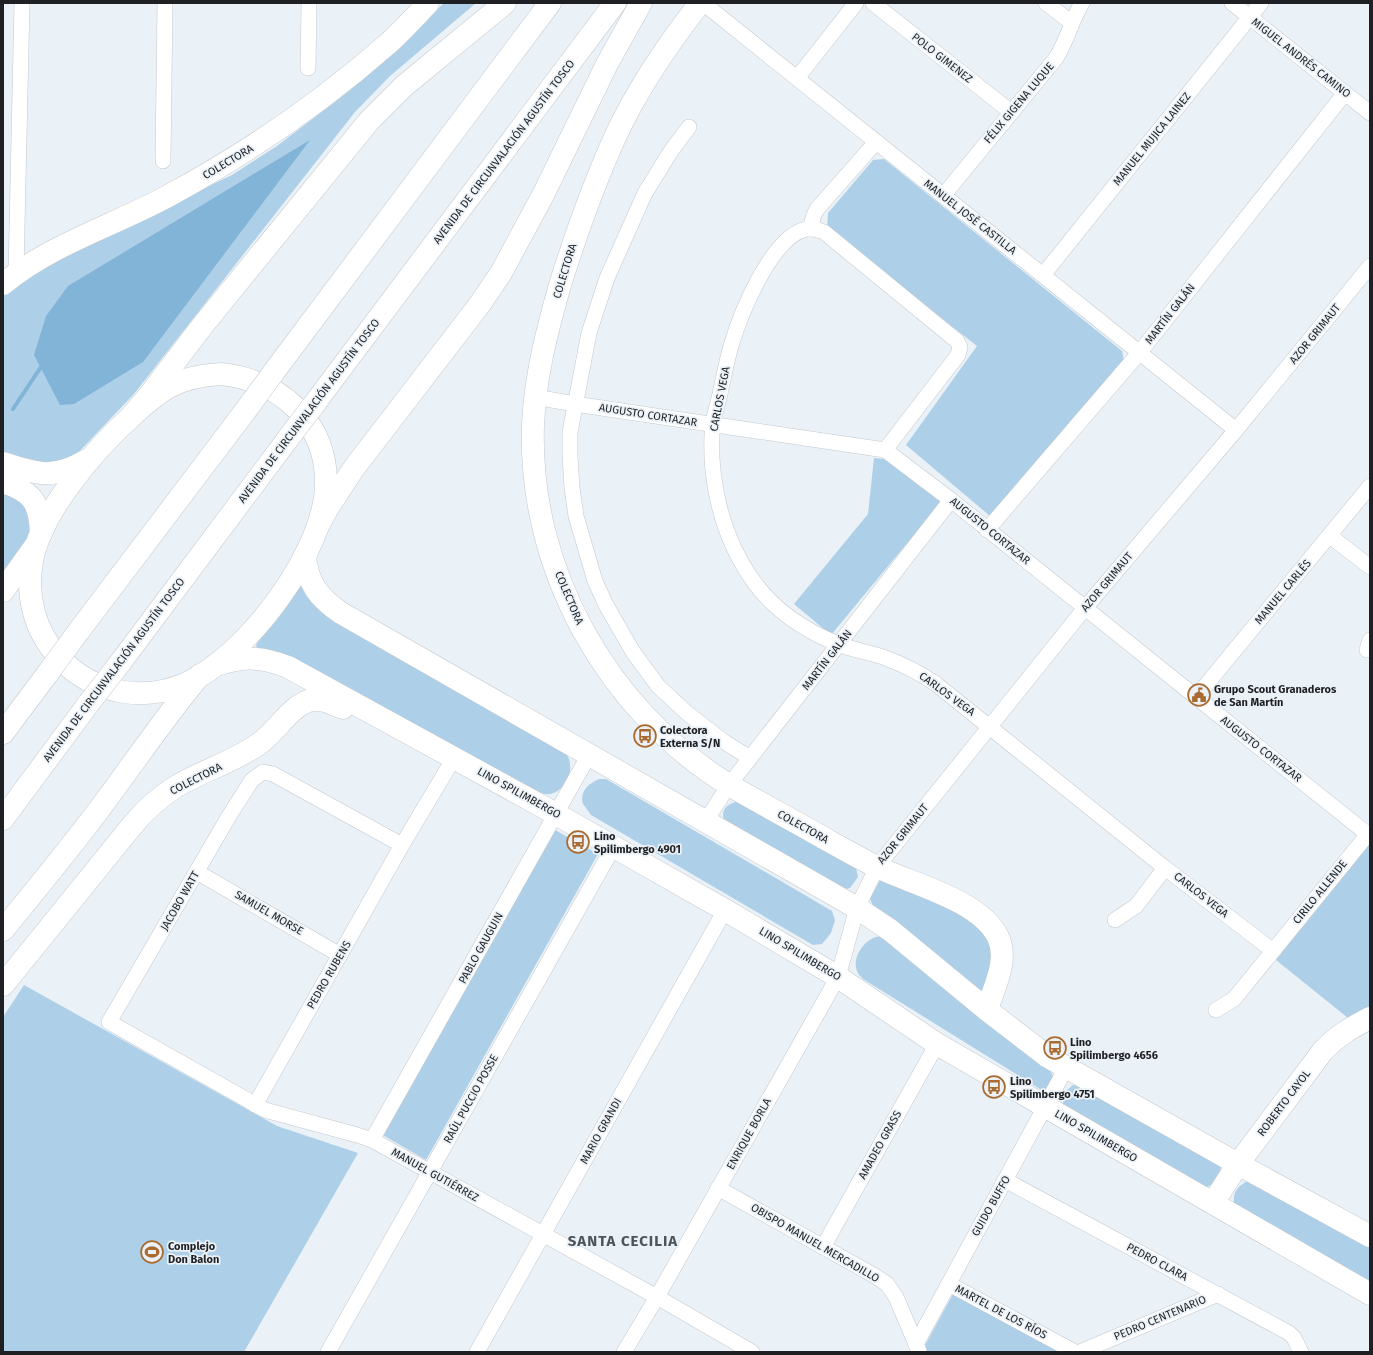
<svg xmlns="http://www.w3.org/2000/svg" width="1373" height="1355" font-family="'Fira Sans',sans-serif">
<style>
.green{fill:#aecfe8}
.water{fill:#82b4d8}
.lines{fill:none;stroke-linecap:round;stroke-linejoin:round}
.stream{stroke:#82b4d8;stroke-width:4}
.street-casing{stroke:#c2c9cf;stroke-width:16}
.secondary-casing{stroke:#c2c9cf;stroke-width:23}
.highway-casing{stroke:#c2c9cf;stroke-width:23}
.street{stroke:#fff;stroke-width:15}
.secondary{stroke:#fff;stroke-width:22}
.highway{stroke:#fff;stroke-width:22}
.highway-bridge-casing{stroke:#c2c9cf;stroke-width:23;stroke-linecap:butt}
.highway-bridge{stroke:#fff;stroke-width:22}
.labels{text-anchor:middle;dominant-baseline:central;stroke-width:3.5;stroke-linejoin:round;paint-order:stroke}
.street-label{font-size:11px;fill:#1e2023;stroke:#eaf1f7}
.poi-label{font-size:11px;font-weight:bold;fill:#1e2023;stroke:#eaf1f7;text-anchor:start}
.district-label{font-size:15px;font-weight:bold;letter-spacing:1px;fill:#4e555a;stroke:#eaf1f7}
</style>
<rect width="100%" height="100%" fill="#eaf1f7"/>
<g class="green">
<path d="M444,3h32l-86,73 -35,36 -221,282 -61,64 -21,8 -49,-11v-162l39,-28 190,-90 45,-29 72,-55 47,-41z"/>
<path d="M884,159l238,192 2,10 -134,155 -84,-71 71,-99 -150,-118 1,-15 45,-53z"/>
<path d="M874,458l18,2 50,41 -111,134 -37,-31 74,-90z"/>
<path d="M3,490l18,9c4,7 9,15 11,23 2,12 -22,44 -29,55z"/>
<path d="M301,586c7,15 17,24 30,33l235,134c2,4 4,7 4,12 2,13 -10,31 -25,29 -3,0 -7,-2 -9,-3l-278,-143 -2,-2 1,-3 19,-22z"/>
<path d="M599,779h7l226,132 3,9 -4,13 -9,11 -9,1 -222,-130c-2,-3 -6,-8 -8,-11 -4,-12 6,-21 16,-25z"/>
<path d="M738,801l118,67 2,9 -8,11 -9,2 -116,-66c-5,-14 0,-19 13,-23z"/>
<path d="M555,830l43,24 -172,306 -45,-26z"/>
<path d="M1368,843l2,2v166l-17,11 -77,-62z"/>
<path d="M882,877l89,39 16,17 6,22 -9,35h-7l-103,-81 -4,-11z"/>
<path d="M886,936l161,129 7,13 -6,12 -8,-1 -177,-110c-2,-2 -5,-5 -6,-8 -5,-13 6,-30 19,-34 3,-1 7,0 10,-1z"/>
<path d="M24,985l253,141 81,27 -114,199h-241v-335z"/>
<path d="M1077,1084l143,79c3,13 -4,21 -16,25l-141,-84c0,-10 4,-17 14,-20z"/>
<path d="M1249,1181l121,64v40l-135,-78c-4,-12 2,-22 14,-26z"/>
<path d="M953,1294l107,58h-133l-3,-5z"/>
</g>
<path class="water" d="M310,140l-167,222 -69,42 -14,1 -26,-50 12,-39 22,-30z"/>
<g class="lines">
<path class="stream" d="M13,409l28,-42"/>
<g class="street-casing">
<g id="street">
<path d="M703,3l533,427"/>
<path d="M873,3l138,109"/>
<path d="M1046,3l26,20"/>
<path d="M1232,3l138,110"/>
<path d="M308,68l1,-65"/>
<path d="M797,78l59,-75"/>
<path d="M689,127l-18,24 -26,42 -38,85 -18,55 -19,99v24l2,32 4,28 19,65 11,24 27,47 25,34 29,27 36,28 27,17"/>
<path d="M163,161l2,-158"/>
<path d="M943,196l113,-138c11,-17 15,-37 26,-55"/>
<path d="M810,229l4,-14 3,-6 59,-67"/>
<path d="M16,273l6,-270"/>
<path d="M1043,275l218,-272"/>
<path d="M535,397l40,7 310,46 66,50 245,197 174,139"/>
<path d="M885,450l73,-95 2,-8 -3,-6 -133,-109c-6,-2 -11,-4 -18,-3 -35,8 -66,86 -75,117 -5,17 -8,35 -12,52 -2,9 -5,18 -6,27 -2,11 -1,23 -1,34 3,44 16,87 42,123 21,29 52,49 84,62 15,6 30,8 45,13 19,7 36,15 53,27l229,184 107,82"/>
<path d="M987,530l153,-178 205,-259"/>
<path d="M1330,536l40,31"/>
<path d="M1367,650l3,-10"/>
<path d="M1196,697l174,-211"/>
<path d="M705,822l24,-37 222,-285"/>
<path d="M402,845l-129,-71 -10,-2 -11,8 -23,36 -120,206 156,88 92,25 15,5 285,157 95,55"/>
<path d="M197,872l143,83"/>
<path d="M1115,920l21,-14 29,-38"/>
<path d="M1216,1010l18,-11 134,-165"/>
<path d="M255,1105l147,-260 52,-87"/>
<path d="M372,1140l217,-385"/>
<path d="M1005,1180l284,153 5,5 7,14"/>
<path d="M718,1188l157,88 12,8 9,13 23,54"/>
<path d="M823,1247l114,-203"/>
<path d="M949,1284l126,68"/>
<path d="M916,1344l150,-276"/>
<path d="M328,1352l286,-506"/>
<path d="M477,1352l248,-442"/>
<path d="M624,1352l33,-55 181,-320 19,-69 20,-41 208,-259 151,-178 134,-164"/>
<path d="M1080,1352l138,-58"/>
</g>
</g>
<g class="secondary-casing">
<g id="secondary">
<path d="M700,3c-32,41 -62,85 -84,132 -22,48 -40,99 -56,150 -13,46 -25,92 -27,140 -5,144 74,285 196,360 33,19 67,37 100,56 16,9 32,18 48,26 35,17 103,33 121,70 11,23 -4,50 -11,73"/>
<path d="M3,284c48,-40 110,-58 165,-88 80,-43 154,-94 222,-154 13,-12 26,-26 38,-39"/>
<path d="M221,374c29,3 55,14 76,35 19,20 29,45 29,73 1,68 -80,175 -141,202 -19,8 -41,11 -61,8 -25,-4 -48,-16 -65,-35 -25,-26 -33,-62 -27,-96 9,-50 64,-113 101,-146 12,-11 24,-22 38,-29 15,-8 33,-11 50,-12z"/>
<path d="M3,463c34,11 51,17 84,-3"/>
<path d="M3,482c30,10 37,21 38,52"/>
<path d="M305,555c2,28 14,43 36,58l516,295 33,22 97,80 61,47 190,107 132,72"/>
<path d="M214,666c28,-10 46,-10 74,1l268,147 169,96 113,67 99,67 433,250"/>
<path d="M3,985l128,-158c13,-16 28,-30 46,-41 27,-16 57,-24 83,-43 17,-12 28,-34 48,-42 12,-4 24,3 35,7"/>
<path d="M1213,1203l25,-39 84,-112c14,-16 29,-24 48,-34"/>
</g>
</g>
<g class="highway-casing">
<g id="highway">
<path d="M276,369l274,-366"/>
<path d="M318,399l297,-396"/>
<path d="M129,419l19,-22 55,-72 166,-204 35,-35 101,-83"/>
<path d="M318,526l11,-20 25,-38 126,-164 21,-31 42,-78 64,-131 34,-61"/>
<path d="M3,591l33,-46"/>
<path d="M78,632l168,-222"/>
<path d="M120,663l167,-223"/>
<path d="M3,733l45,-60"/>
<path d="M3,819l86,-116"/>
<path d="M3,930c32,-39 64,-78 95,-119 34,-45 65,-92 102,-136"/>
</g>
</g>
<use href="#street" class="street"/>
<use href="#secondary" class="secondary"/>
<use href="#highway" class="highway"/>
<g class="highway-bridge-casing">
<g id="highway-bridge">
<path d="M246,410l30,-41"/>
<path d="M287,440l31,-41"/>
<path d="M48,673l30,-41"/>
<path d="M89,703l31,-40"/>
</g>
</g>
<use href="#highway-bridge" class="highway-bridge"/>
</g>
<defs>
<g id="civic-ring" transform="scale(1.15)"><circle r="9.5" fill="#eaf1f7" stroke="#aa6b31" stroke-width="1.5"/><path d="M-.6-6.5H3V-4.5H.6V-3L4-1V1h2V6H-6V1h2V-1L-.6-3ZM-1.2 2.5V6h2.4V2.5Z" fill="#aa6b31"/></g>
<g id="bus-ring" transform="scale(1.15)"><circle r="9.5" fill="#eaf1f7" stroke="#aa6b31" stroke-width="1.5"/><path d="M-5-6H5V4H4V6H2V4H-2V6H-4V4H-5ZM-3.5-4V0h7V-4ZM-3.5 1.2v1.5H-2V1.2ZM2 1.2v1.5H3.5V1.2Z" fill="#aa6b31"/></g>
<g id="stadium-ring" transform="scale(1.15)"><circle r="9.5" fill="#eaf1f7" stroke="#aa6b31" stroke-width="1.5"/><path d="M0-5a6.5 5 0 1 0 0 10a6.5 5 0 1 0 0-10ZM-3.5-1.8h7v3.6h-7Z" fill="#aa6b31"/></g>
</defs>
<g fill-rule="evenodd">
<use href="#civic-ring" x="1199" y="695"/>
<use href="#bus-ring" x="645" y="736"/>
<use href="#bus-ring" x="578" y="842"/>
<use href="#bus-ring" x="1055" y="1048"/>
<use href="#bus-ring" x="994" y="1087"/>
<use href="#stadium-ring" x="152" y="1252"/>
</g>
<g class="labels">
<g class="street-label">
<text transform="translate(942 58) rotate(38)">POLO GIMENEZ</text>
<text transform="translate(1301 58) rotate(38)">MIGUEL ANDRÉS CAMINO</text>
<text transform="translate(1019 103) rotate(-50)">FÉLIX GIGENA LUQUE</text>
<text transform="translate(1152 139) rotate(-51)">MANUEL MUJICA LAINEZ</text>
<text transform="translate(504 152) rotate(-53)">AVENIDA DE CIRCUNVALACIÓN AGUSTÍN TOSCO</text>
<text transform="translate(228 162) rotate(-31)">COLECTORA</text>
<text transform="translate(970 217) rotate(38)">MANUEL JOSÉ CASTILLA</text>
<text transform="translate(565 271) rotate(-73)">COLECTORA</text>
<text transform="translate(1170 314) rotate(-52)">MARTÍN GALÁN</text>
<text transform="translate(1315 334) rotate(-51)">AZOR GRIMAUT</text>
<text transform="translate(720 399) rotate(-79)">CARLOS VEGA</text>
<text transform="translate(309 411) rotate(-53)">AVENIDA DE CIRCUNVALACIÓN AGUSTÍN TOSCO</text>
<text transform="translate(648 415) rotate(9)">AUGUSTO CORTAZAR</text>
<text transform="translate(990 531) rotate(39)">AUGUSTO CORTAZAR</text>
<text transform="translate(1107 582) rotate(-50)">AZOR GRIMAUT</text>
<text transform="translate(1283 592) rotate(-50)">MANUEL CARLÉS</text>
<text transform="translate(569 598) rotate(67)">COLECTORA</text>
<text transform="translate(827 660) rotate(-52)">MARTÍN GALÁN</text>
<text transform="translate(114 670) rotate(-53)">AVENIDA DE CIRCUNVALACIÓN AGUSTÍN TOSCO</text>
<text transform="translate(947 694) rotate(36)">CARLOS VEGA</text>
<text transform="translate(1261 749) rotate(38)">AUGUSTO CORTAZAR</text>
<text transform="translate(196 779) rotate(-27)">COLECTORA</text>
<text transform="translate(519 793) rotate(29)">LINO SPILIMBERGO</text>
<text transform="translate(803 827) rotate(29)">COLECTORA</text>
<text transform="translate(903 834) rotate(-51)">AZOR GRIMAUT</text>
<text transform="translate(1320 892) rotate(-51)">CIRILO ALLENDE</text>
<text transform="translate(1201 895) rotate(38)">CARLOS VEGA</text>
<text transform="translate(180 901) rotate(-60)">JACOBO WATT</text>
<text transform="translate(269 913) rotate(30)">SAMUEL MORSE</text>
<text transform="translate(481 948) rotate(-61)">PABLO GAUGUIN</text>
<text transform="translate(800 954) rotate(31)">LINO SPILIMBERGO</text>
<text transform="translate(329 975) rotate(-60)">PEDRO RUBENS</text>
<text transform="translate(471 1099) rotate(-61)">RAÚL PUCCIO POSSE</text>
<text transform="translate(1284 1103) rotate(-53)">ROBERTO CAYOL</text>
<text transform="translate(601 1131) rotate(-61)">MARIO GRANDI</text>
<text transform="translate(749 1134) rotate(-61)">ENRIQUE BORLA</text>
<text transform="translate(1096 1136) rotate(30)">LINO SPILIMBERGO</text>
<text transform="translate(880 1145) rotate(-61)">AMADEO GRASS</text>
<text transform="translate(435 1175) rotate(29)">MANUEL GUTIÉRREZ</text>
<text transform="translate(991 1206) rotate(-61)">GUIDO BUFFO</text>
<text transform="translate(815 1243) rotate(30)">OBISPO MANUEL MERCADILLO</text>
<text transform="translate(1157 1262) rotate(28)">PEDRO CLARA</text>
<text transform="translate(1001 1312) rotate(28)">MARTEL DE LOS RÍOS</text>
<text transform="translate(1160 1318) rotate(-23)">PEDRO CENTENARIO</text>
</g>
<g class="poi-label">
<text x="1214" y="689">Grupo Scout Granaderos<tspan x="1214" dy="13">de San Martín</tspan></text>
<text x="660" y="730">Colectora<tspan x="660" dy="13">Externa S/N</tspan></text>
<text x="594" y="836">Lino<tspan x="594" dy="13">Spilimbergo 4901</tspan></text>
<text x="1070" y="1042">Lino<tspan x="1070" dy="13">Spilimbergo 4656</tspan></text>
<text x="1010" y="1081">Lino<tspan x="1010" dy="13">Spilimbergo 4751</tspan></text>
<text x="168" y="1246">Complejo<tspan x="168" dy="13">Don Balon</tspan></text>
</g>
<g class="district-label">
<text x="623" y="1241">SANTA CECILIA</text>
</g>
</g>
<rect width="1373" height="1355" fill="none" stroke="#1e2023" stroke-width="8"/>
</svg>
